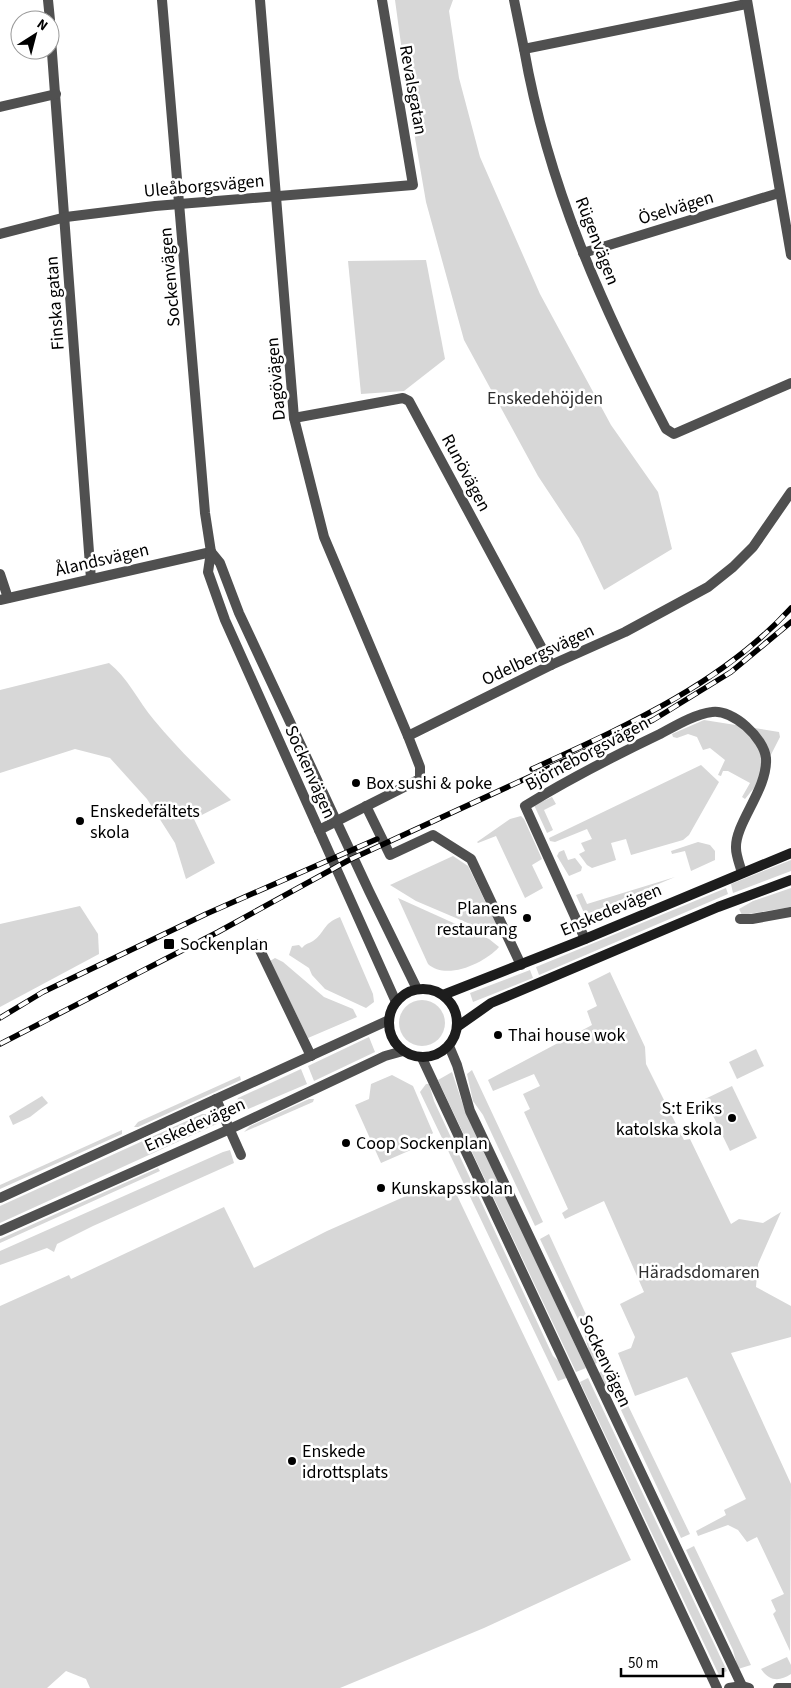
<svg xmlns="http://www.w3.org/2000/svg" width="791" height="1688" font-family="'Source Sans 3',sans-serif">
<style>
.green{fill:#d7d7d7}
.lines{fill:none;stroke-linecap:round;stroke-linejoin:round}
.minor{stroke:#505050;stroke-width:10}
.tertiary{stroke:#505050;stroke-width:10}
.secondary{stroke:#1d1d1d;stroke-width:10}
.rail-casing{stroke:#000;stroke-width:5.5}
.rail{stroke:#fff;stroke-width:4;stroke-dasharray:11;stroke-linecap:butt}
.poi-dot{fill:#000;stroke:#fff;stroke-width:2}
.labels{text-anchor:middle;dominant-baseline:central;stroke-width:5;stroke-linejoin:round;paint-order:stroke}
.street-label{font-size:18px;fill:#000;stroke:#fff}
.park-label{font-size:18px;fill:#2e2e2e;stroke:#fff}
.poi-label{font-size:18px;fill:#000;stroke:#fff;text-anchor:start}
</style>
<rect width="100%" height="100%" fill="#fff"/>
<g class="green">
<path d="M395,0h58l-4,11 10,67 21,79 60,137 71,131 47,67 14,57 -68,41 -25,-52 -41,-62 -74,-136 -38,-138 -17,-99z"/>
<path d="M426,260l19,99 -41,32 -43,3 -13,-133z"/>
<path d="M109,663c19,15 29,38 45,57 24,29 50,54 77,80l-37,19 21,44 -29,16 -11,-36 -28,-44 -37,-41 -35,-9 -75,24v-83z"/>
<path d="M704,720l75,12 1,5 -26,51 -9,11 -3,-2 8,-14 -22,-12h-5l-2,5 -3,-1 7,-15 -15,-12 -7,2 -6,-13 -9,-3 -11,4 -4,-1 -1,-3z"/>
<path d="M701,765l18,17 -30,53 -6,5 -52,15 -5,-16 -15,4 5,17 -24,8 -5,-3 -8,-11 6,-3 -4,-8 11,-4 -5,-10 -32,13 -5,-1 -1,-3z"/>
<path d="M552,797l4,7 -12,6 9,20 -6,3 -13,-28z"/>
<path d="M521,816l3,3 18,40 -10,6 11,23 -18,10 -29,-62 -18,7 -1,-1 33,-23z"/>
<path d="M698,842l12,3 5,6v9l-24,11 -6,-20 -13,3 -1,-3z"/>
<path d="M564,850l4,10 7,-2 7,9 -1,4 -12,5 -12,-20 2,-4z"/>
<path d="M453,856l15,10 35,72 -87,-37 -26,-16z"/>
<path d="M791,860v11l-58,22 -2,-9z"/>
<path d="M675,877l-90,38 -9,-20 6,-2 5,11z"/>
<path d="M726,888l2,6 -189,81 -3,-8z"/>
<path d="M791,888v19l-49,8 -3,-6 14,-8z"/>
<path d="M398,898l91,41 10,8c-14,16 -53,34 -71,17z"/>
<path d="M80,906l18,28 1,20 -99,53v-83z"/>
<path d="M340,917l33,77 1,8 -8,6 -41,-19 -13,-14 -3,-7 -20,-13 3,-9 7,-1 3,3c4,-5 6,-4 11,-7 12,-8 10,-18 27,-24z"/>
<path d="M275,958l8,4 41,35 29,12 4,8 -49,21 -38,-77z"/>
<path d="M530,970l3,8 -60,24 -3,-9z"/>
<path d="M610,972l35,75 1,17 38,76 6,-1 41,85 8,-5 24,4 18,-11 -23,52 -2,23 35,19v31l-60,16 60,131 -1,167 -17,-37 3,-3 -5,-11 13,-6 -27,-57 -10,5 -9,-12 -10,-5 -30,11 -2,-5 30,-16 -2,-5 22,-11 -59,-122 -52,19 -17,-43 13,-5 4,-11 -15,-33 24,-12 -40,-91 -39,18 -3,-6 6,-4 -44,-97 6,-3 -7,-15 17,-8 -6,-12 -41,17 -5,-11 104,-55 -5,-14 10,-5 -9,-23z"/>
<circle cx="422" cy="1023" r="23"/>
<path d="M369,1037l6,15 -61,29 -6,-15z"/>
<path d="M756,1049l8,17 -27,13 -8,-17z"/>
<path d="M301,1069l6,15 -73,31v-7l4,-10z"/>
<path d="M472,1070l71,152 -8,4 -52,-111 -10,-14 -6,-27z"/>
<path d="M452,1072l11,33 123,263 -10,4 -138,-292z"/>
<path d="M392,1075l21,11 20,47 -13,13 -39,17 -26,-58 14,-6 2,-15z"/>
<path d="M240,1076l1,4 -103,47h-4l4,-5z"/>
<path d="M426,1084h3l5,17 119,255 13,12 3,9 -11,4 -138,-289z"/>
<path d="M732,1086l25,52 -27,13 -25,-52z"/>
<path d="M42,1096l6,7 -18,14 -17,8 -4,-9z"/>
<path d="M309,1099h5l-1,3 -69,30 6,-6z"/>
<path d="M202,1114h7l11,6 -1,3 -219,100v-17z"/>
<path d="M122,1130v4l-122,55v-4z"/>
<path d="M230,1150l4,13 -141,63 -36,18 -3,8 -7,-4 -47,17v-14l223,-99z"/>
<path d="M158,1168l2,3 -160,72v-4z"/>
<path d="M433,1184l20,3 178,373 -147,68 -144,60h-250l-4,-9 -20,-8 -19,17h-47v-382l69,-31 2,4 153,-72 30,61 73,-37z"/>
<path d="M549,1234l57,124 -11,6 -5,-8 -6,-24 -44,-93z"/>
<path d="M610,1368l80,166 -9,4 -68,-145 -10,-10 -5,-10z"/>
<path d="M588,1378l139,293 -8,4 -139,-293z"/>
<path d="M694,1546l57,119 -13,4 -5,-19 -47,-100z"/>
<path d="M787,1657l4,8v9c-12,8 -22,7 -30,-5z"/>
</g>
<g class="lines">
<g class="minor">
<path d="M48,0l2,20"/>
<path d="M260,0l34,418 30,119 84,199"/>
<path d="M514,0l10,49 222,-45"/>
<path d="M747,0l44,255"/>
<path d="M50,26l41,553"/>
<path d="M524,49c24,137 78,258 142,380l8,5 117,-51"/>
<path d="M0,107l56,-13"/>
<path d="M0,234l66,-17 89,-11 258,-21 -31,-185"/>
<path d="M583,253l196,-60"/>
<path d="M294,418l109,-20 6,3 142,264"/>
<path d="M0,574l8,24"/>
<path d="M0,600l211,-48"/>
<path d="M366,806l24,49 43,-20 38,24 50,106"/>
<path d="M319,830l101,-51v-12l-12,-31 143,-71 74,-33 83,-45 25,-20 20,-20 38,-55"/>
<path d="M740,919h12l39,-7"/>
<path d="M585,939l-60,-133c44,-27 89,-50 135,-72 15,-8 35,-20 52,-22 21,-3 52,26 54,46 2,31 -31,65 -30,90 0,8 4,17 6,25"/>
<path d="M257,944l54,112"/>
<path d="M778,1688h13"/>
</g>
<g class="tertiary">
<path d="M162,0l43,513 6,39 -3,20 17,48 171,382"/>
<path d="M211,552l9,11 19,50 130,278 48,98"/>
<path d="M449,1046l8,19 13,46 272,575"/>
<path d="M422,1058l295,630"/>
<path d="M216,1099l25,56"/>
<path d="M0,1198l389,-178"/>
<path d="M0,1231l230,-102 155,-73 18,-5"/>
<path d="M729,1688l13,-2 7,2"/>
</g>
<g class="secondary">
<circle cx="423" cy="1023" r="34"/>
<path d="M443,995l142,-56 206,-86"/>
<path d="M457,1027l34,-24 227,-96 73,-27"/>
</g>
<g class="rail-casing">
<g id="rail">
<path d="M532,769c92,-42 190,-85 259,-161"/>
<path d="M0,1018l43,-26 163,-78 171,-75"/>
<path d="M0,1044l218,-112 131,-72 304,-140 78,-48 60,-50"/>
</g>
</g>
<use href="#rail" class="rail"/>
</g>
<g class="poi-dot">
<circle cx="356" cy="783" r="5"/>
<circle cx="80" cy="821" r="5"/>
<circle cx="527" cy="918" r="5"/>
<rect x="163" y="938" width="12" height="12" rx="2.5"/>
<circle cx="498" cy="1035" r="5"/>
<circle cx="732" cy="1118" r="5"/>
<circle cx="346" cy="1143" r="5"/>
<circle cx="381" cy="1188" r="5"/>
<circle cx="292" cy="1461" r="5"/>
</g>
<g class="labels">
<g class="street-label">
<text transform="translate(413 90) rotate(80)">Revalsgatan</text>
<text transform="translate(204 186) rotate(-5)">Uleåborgsvägen</text>
<text transform="translate(676 208) rotate(-17)">Öselvägen</text>
<text transform="translate(597 241) rotate(69)">Rügenvägen</text>
<text transform="translate(170 277) rotate(-95)">Sockenvägen</text>
<text transform="translate(55 303) rotate(-94)">Finska gatan</text>
<text transform="translate(276 379) rotate(-95)">Dagövägen</text>
<text transform="translate(466 473) rotate(62)">Runövägen</text>
<text transform="translate(102 560) rotate(-13)">Ålandsvägen</text>
<text transform="translate(538 655) rotate(-25)">Odelbergsvägen</text>
<text transform="translate(587 754) rotate(-28)">Björneborgsvägen</text>
<text transform="translate(310 772) rotate(66)">Sockenvägen</text>
<text transform="translate(611 910) rotate(-23)">Enskedevägen</text>
<text transform="translate(195 1125) rotate(-24)">Enskedevägen</text>
<text transform="translate(605 1361) rotate(65)">Sockenvägen</text>
</g>
<g class="park-label">
<text x="545" y="398">Enskedehöjden</text>
<text x="699" y="1272">Häradsdomaren</text>
</g>
<g class="poi-label">
<text x="366" y="783">Box sushi &amp; poke</text>
<text x="90" y="811">Enskedefältets<tspan x="90" dy="21">skola</tspan></text>
<text x="517" y="908" text-anchor="end">Planens<tspan x="517" dy="21">restaurang</tspan></text>
<text x="180" y="944">Sockenplan</text>
<text x="508" y="1035">Thai house wok</text>
<text x="722" y="1108" text-anchor="end">S:t Eriks<tspan x="722" dy="21">katolska skola</tspan></text>
<text x="356" y="1143">Coop Sockenplan</text>
<text x="391" y="1188">Kunskapsskolan</text>
<text x="302" y="1451">Enskede<tspan x="302" dy="21">idrottsplats</tspan></text>
</g>
</g>
<g transform="translate(35 35) rotate(36)"><circle r="24" fill="#ffffff" stroke="#999999"/>
<path d="M0-4L9 19L0 12L-9 19Z" fill="#000000"/>
<text y="-8" font-size="14" font-weight="bold" text-anchor="middle" fill="#000000">N</text>
</g>
<path d="M621 1668v8h102v-8" fill="none" stroke="#000000" stroke-width="2.5"/>
<text x="628" y="1668" font-size="15" fill="#000000" stroke="#ffffff" stroke-width="4" paint-order="stroke">50 m</text>
</svg>
